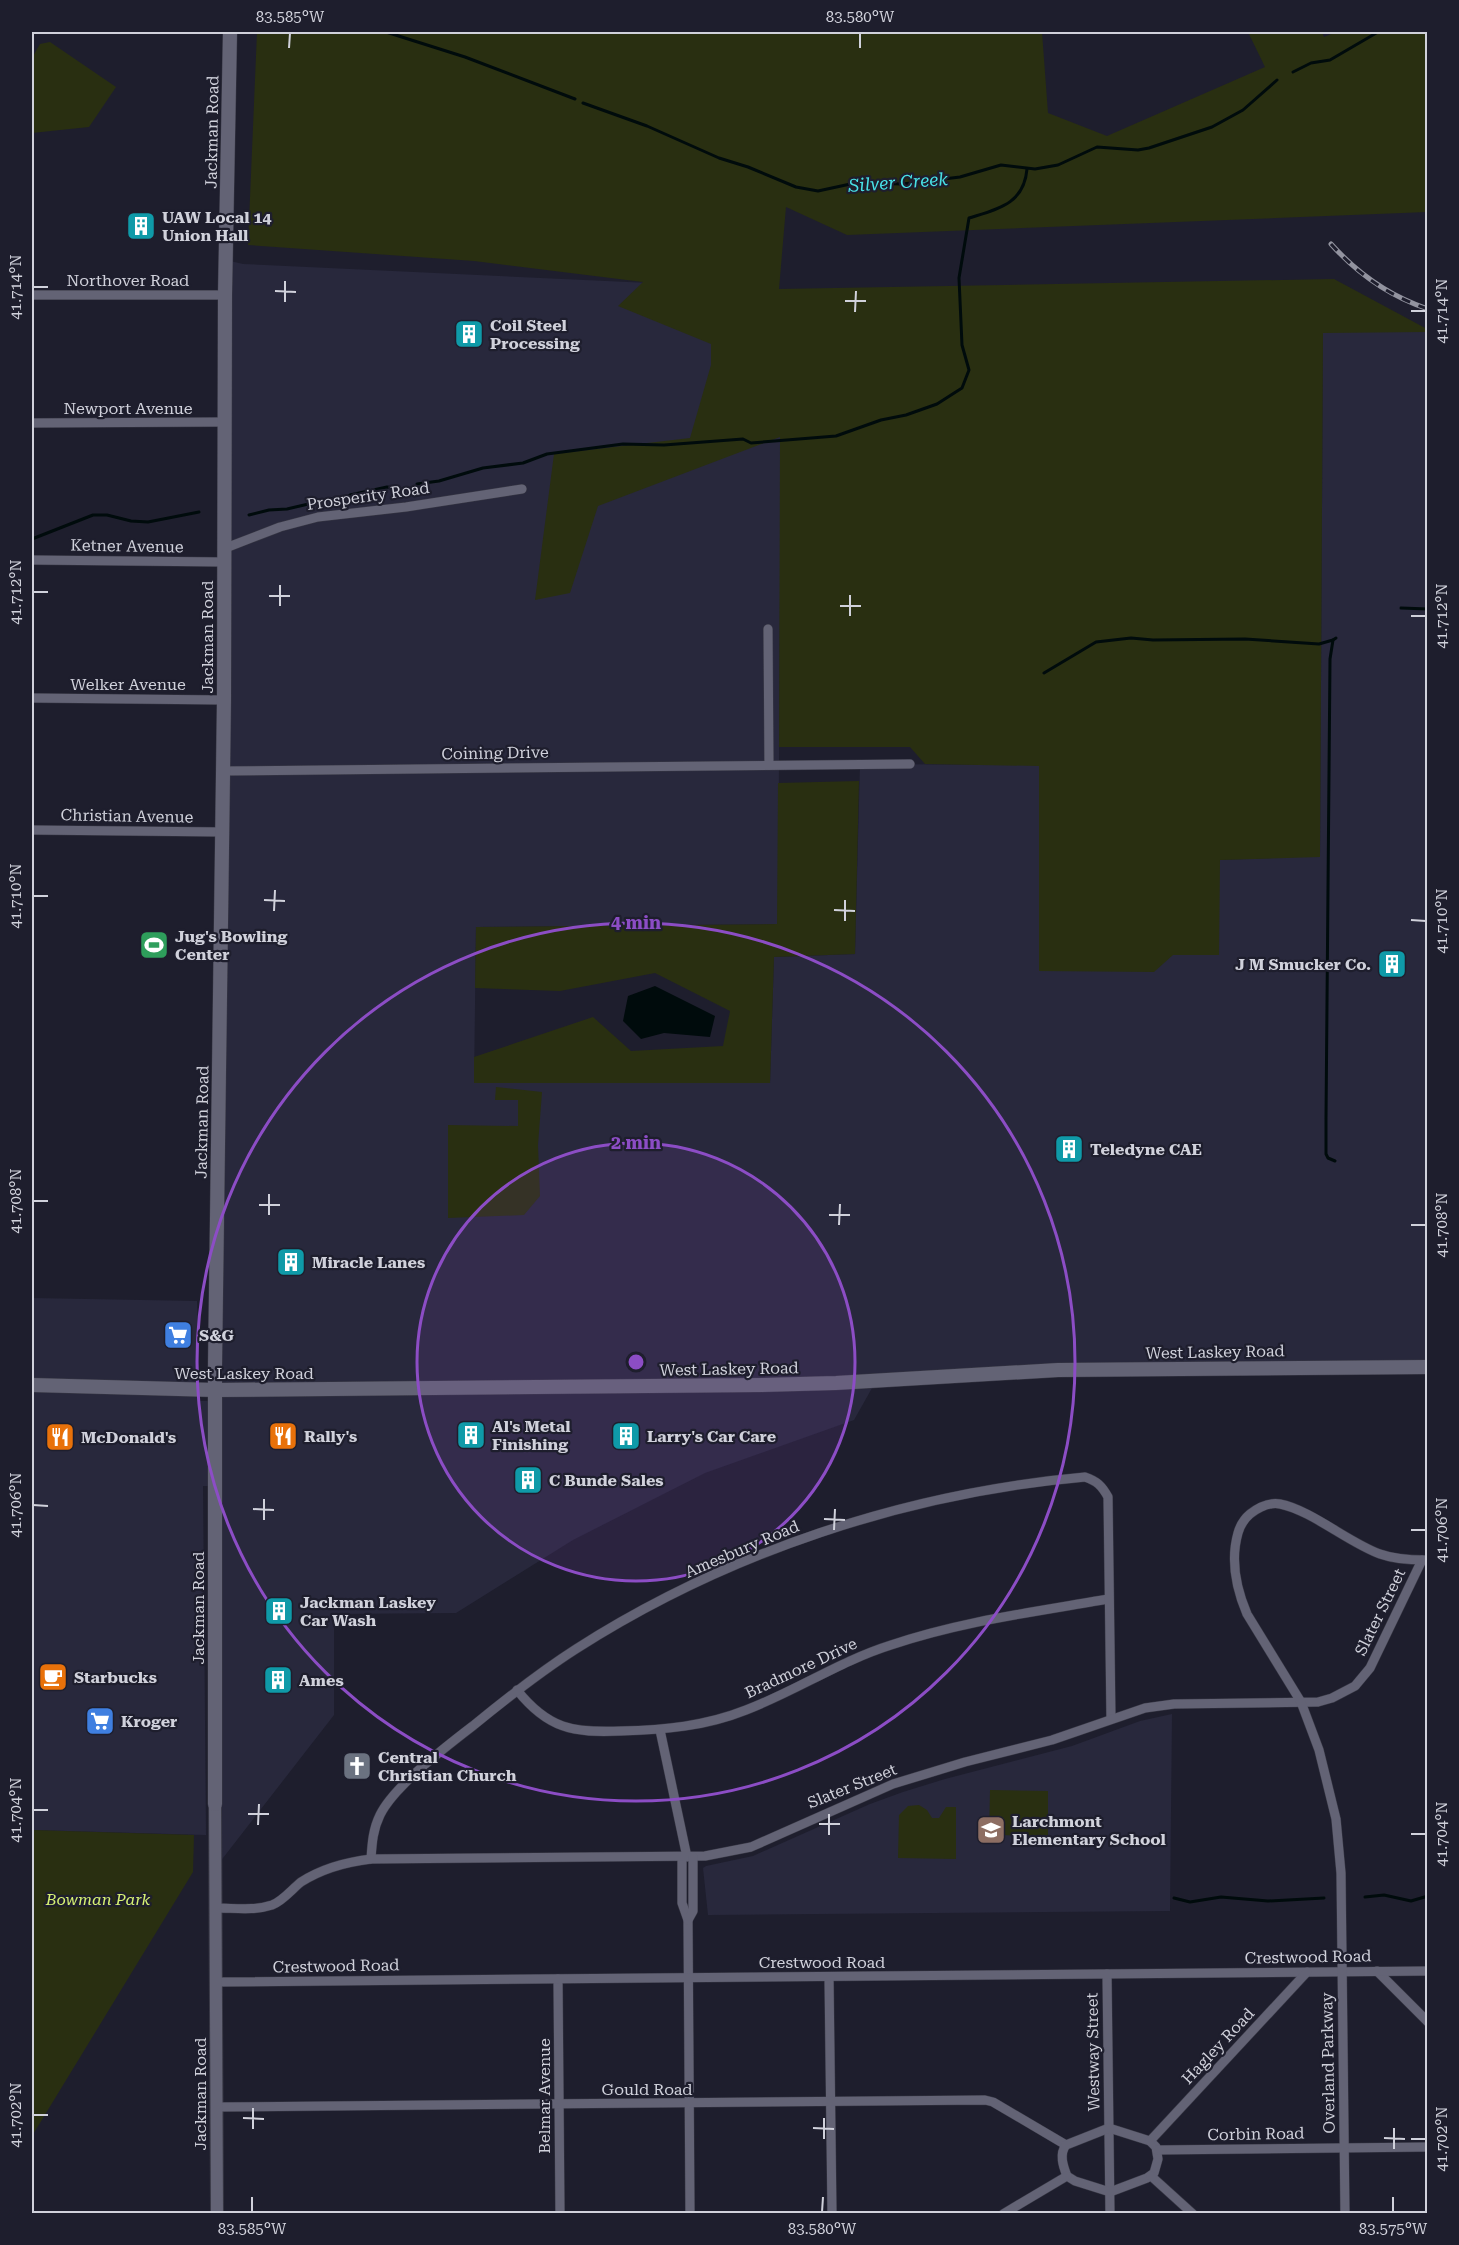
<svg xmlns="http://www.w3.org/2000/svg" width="1459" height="2245" font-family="'Roboto Serif',serif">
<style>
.built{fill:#28283c}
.green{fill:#292f11}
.water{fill:#000b0c}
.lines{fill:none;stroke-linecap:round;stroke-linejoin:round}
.stream{stroke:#000b0c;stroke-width:3}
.minor-casing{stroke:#383845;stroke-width:10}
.tertiary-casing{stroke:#383845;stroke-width:14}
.secondary-casing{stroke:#383845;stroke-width:15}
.minor{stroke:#636375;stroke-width:9}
.tertiary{stroke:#636375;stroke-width:12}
.secondary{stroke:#636375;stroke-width:14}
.rail-casing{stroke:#92939f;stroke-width:5}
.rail{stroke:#1e1e2d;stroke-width:3;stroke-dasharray:9;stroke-linecap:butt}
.ticks{fill:none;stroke:#d0d1db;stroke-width:2}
.ring{fill:none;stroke:#8c4dc5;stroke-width:3}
.labels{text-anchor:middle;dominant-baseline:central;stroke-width:4.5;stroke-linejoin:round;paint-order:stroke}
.street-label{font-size:16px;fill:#d0d1db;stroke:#1e1e2d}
.poi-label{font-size:16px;font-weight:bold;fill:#d0d1db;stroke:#1e1e2d;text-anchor:start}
.park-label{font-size:16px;font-style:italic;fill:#d7f273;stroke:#1e1e2d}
.water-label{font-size:18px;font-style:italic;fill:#48e1e6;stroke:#1e1e2d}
.centre{fill:#8c4dc5;stroke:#1e1e2d;stroke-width:3}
.ring-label{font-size:18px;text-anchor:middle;font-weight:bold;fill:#8c4dc5;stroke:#1e1e2d;stroke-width:4.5;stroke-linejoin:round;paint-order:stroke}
.neatline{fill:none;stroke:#d0d1db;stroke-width:2}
.ticks-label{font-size:15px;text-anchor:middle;fill:#d0d1db}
</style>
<rect width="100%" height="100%" fill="#1e1e2d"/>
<g class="built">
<path d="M226,260l17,4 535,25 3,147 -3,488 -302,3 -2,156h296l4,-126 81,-3 5,-190 179,1 133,190h47v-95l101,-4 3,-524h104v1035l-551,14 -22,39 -149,53 -132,67 -117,73 -122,1v101l-118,152 -2,-381h-11l3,349 -174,-5v-532l165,3 3,100h15z"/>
<path d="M1172,1714l-2,197 -462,4 -5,-47 3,-2 47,-10 117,-52 33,-12 42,-13 127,-33 68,-25z"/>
</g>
<g class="green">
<path d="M257,32h785l6,81 59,23 158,-69 -17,-35h74l2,5 12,-5h91v180l-580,23 -61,-28 -7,82 555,-10 93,50v3l-104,1 -3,524 -100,3 -1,95h-46l-19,17 -115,-1v-205l-114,-2 -15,-17h-131l1,-310 -182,69 -28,87 -35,7 19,-146 136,-16 21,-73v-21l-93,-38 25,-24 -169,-21 -226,-16z"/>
<path d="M50,42l66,45 -27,40 -57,6v-75l8,-14z"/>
<path d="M859,781l-4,173 -81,3 -4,126h-296v-26l119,-40 38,34 92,-5 7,-35 -75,-38 -95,18 -85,-3 1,-61 301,-3 1,-141z"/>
<path d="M496,1087l46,5 -4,53 2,51 -16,19 -76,3v-93l70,1v-26h-23z"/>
<path d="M990,1790l58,1v45l-50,-1 -1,2h-8z"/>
<path d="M919,1805l8,5 5,8h7l7,-11h10v52l-58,-1 1,-43 9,-9z"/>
<path d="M32,1830l162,5 -1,37 -161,264z"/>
</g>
<path class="water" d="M655,986l60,30 -5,21 -46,-4 -23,6 -18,-18 5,-25z"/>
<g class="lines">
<g class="stream">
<path d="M386,32l79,25 110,42"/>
<path d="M1293,72l18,-9 19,-3 48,-28"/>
<path d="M583,103l64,23 72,32 29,9 48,20 22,4 37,-8 48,1 57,-7 41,-12 34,4 23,-4 39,-18 41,3 11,-2 63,-21 31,-17 34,-30"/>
<path d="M417,484l22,-3 44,-13 40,-5 24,-9 76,-10 41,1 79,-6 8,4 85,-7 45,-16 25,-5 31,-11 25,-16 7,-18 -7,-25 -3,-67 10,-60c29,-9 55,-14 58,-49"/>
<path d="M249,515l20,-5 18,-1 43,-10h13l7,-4 37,-8 8,1"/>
<path d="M32,539l61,-24h14l24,6 17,1 51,-10"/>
<path d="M1401,608l27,1"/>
<path d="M1044,673l52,-31 35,-4 22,2 92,-1 74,5 14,-4"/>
<path d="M1335,1161l-7,-3 -2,-4v-35l4,-460 3,-19 3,-2"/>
<path d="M1365,1897l19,-2 27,6 17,-5"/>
<path d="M1174,1898l16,4 31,-5 47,4 56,-3"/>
</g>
<g class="minor-casing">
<g id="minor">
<path d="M32,295h193"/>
<path d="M32,423l192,-1"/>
<path d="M223,549l57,-22 38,-10 88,-10 116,-18"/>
<path d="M32,560l191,2"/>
<path d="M768,629l1,136"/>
<path d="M32,698l192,2"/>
<path d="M223,771l687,-7"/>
<path d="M32,830l190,2"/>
<path d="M517,1690c31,39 56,43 104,41 43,-1 85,-5 125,-21 50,-19 94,-49 145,-65 71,-24 144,-33 217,-46"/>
<path d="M660,1730l27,127"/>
<path d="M682,1857v46l6,17 2,294"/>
<path d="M371,1859c1,-16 2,-30 9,-44 14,-29 68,-70 94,-90 33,-27 66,-53 102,-76 152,-97 330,-156 509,-172 12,4 17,9 23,20l3,222"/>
<path d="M216,1908c19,0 38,3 56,-3 11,-4 20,-16 29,-23 22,-14 45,-20 70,-23l334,-3 46,-9 142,-63 72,-22 87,-22 93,-32 29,-4 144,-2 14,-4 23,-12 15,-18 52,-108"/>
<path d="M688,1920l5,-9v-54"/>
<path d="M1377,1971l51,51"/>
<path d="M1107,1974l3,240"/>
<path d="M829,1977l3,237"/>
<path d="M558,1979l2,235"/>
<path d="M217,1982l1211,-11"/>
<path d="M217,2107l768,-7 8,2 73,43"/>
<path d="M1109,2128l41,13 6,6 2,12 -4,14 -7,5 -37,14 -35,-11 -8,-5c-4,-10 -8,-22 -1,-31z"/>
<path d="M1150,2141l157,-169"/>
<path d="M1157,2150l271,-3"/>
<path d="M1151,2176l42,38"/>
<path d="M1003,2214l64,-38"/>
<path d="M1345,2214l-4,-341 -5,-54 -17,-69 -18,-48 -54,-88c-11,-26 -17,-53 -9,-81 2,-7 6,-14 12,-19 9,-7 19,-12 30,-10 31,6 69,39 100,50 14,5 30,6 45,6"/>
</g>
</g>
<g class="tertiary-casing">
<path id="tertiary" d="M215,1804l2,410"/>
</g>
<g class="secondary-casing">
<g id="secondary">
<path d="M32,1385l183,5 547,-5 74,-2 222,-13 370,-3"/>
<path d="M215,1804v-437l9,-667 1,-405 5,-263"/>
</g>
</g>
<use href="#minor" class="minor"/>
<use href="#tertiary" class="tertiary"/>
<use href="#secondary" class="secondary"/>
<g class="rail-casing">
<path id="rail" d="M1331,244c27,30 58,52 97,65"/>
</g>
<use href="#rail" class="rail"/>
</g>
<path class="ticks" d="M289,48l1,-15M860,48v-15M33,287h15M275,291l21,1M845,301h21M285,302v-21M1411,311h15M855,312l1,-21M33,592h15M269,596h21M280,606v-21M840,606h21M850,616v-21M1411,616h15M33,896h15M264,900l21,1M834,910l21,1M274,911l1,-21M1411,920l15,1M845,921v-21M33,1201h15M259,1205h21M269,1215v-21M829,1215h21M839,1225l1,-21M1411,1225h15M33,1505l15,1M253,1509l21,1M824,1519l21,1M264,1520v-21M834,1530l1,-21M1411,1530h15M33,1810h15M248,1814h21M819,1824h21M258,1825l1,-21M1411,1834h15M829,1835v-21M33,2115h15M243,2118l21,1M813,2128l21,1M253,2129v-21M1384,2138l21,1M824,2139v-21M1411,2139h15M1394,2149v-21M252,2212v-15M822,2212l1,-15M1393,2212v-15"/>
<circle cx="636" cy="1362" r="219" fill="#8c4dc5" fill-opacity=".12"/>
<g class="ring">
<circle cx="636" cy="1362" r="219"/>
<circle cx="636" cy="1362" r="439"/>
</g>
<defs>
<g id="building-square" transform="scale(1.5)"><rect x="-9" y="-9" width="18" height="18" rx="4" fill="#0f9aa8" stroke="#1e1e2d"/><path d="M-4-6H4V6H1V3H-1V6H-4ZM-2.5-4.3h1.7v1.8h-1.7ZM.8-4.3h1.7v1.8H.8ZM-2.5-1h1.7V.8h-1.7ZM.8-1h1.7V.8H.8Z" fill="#fff"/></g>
<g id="stadium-square" transform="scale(1.5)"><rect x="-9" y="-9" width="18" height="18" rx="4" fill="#2e9e5b" stroke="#1e1e2d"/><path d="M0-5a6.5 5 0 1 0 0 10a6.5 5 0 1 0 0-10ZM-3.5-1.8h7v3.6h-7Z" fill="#fff"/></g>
<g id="supermarket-square" transform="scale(1.5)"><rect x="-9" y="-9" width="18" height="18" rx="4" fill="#3f7fe0" stroke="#1e1e2d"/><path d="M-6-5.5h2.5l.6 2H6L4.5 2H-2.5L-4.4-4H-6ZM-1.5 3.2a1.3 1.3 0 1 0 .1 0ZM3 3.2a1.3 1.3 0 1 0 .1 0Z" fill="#fff"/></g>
<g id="restaurant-square" transform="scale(1.5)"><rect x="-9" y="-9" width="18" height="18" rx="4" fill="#e8710a" stroke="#1e1e2d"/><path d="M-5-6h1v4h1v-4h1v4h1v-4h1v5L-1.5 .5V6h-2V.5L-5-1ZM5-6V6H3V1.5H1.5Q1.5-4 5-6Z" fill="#fff"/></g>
<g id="cafe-square" transform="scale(1.5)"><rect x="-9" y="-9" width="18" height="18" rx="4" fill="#e8710a" stroke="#1e1e2d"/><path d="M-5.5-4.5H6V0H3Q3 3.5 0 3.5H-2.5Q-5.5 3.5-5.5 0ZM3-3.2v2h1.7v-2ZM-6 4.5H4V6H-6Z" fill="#fff"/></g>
<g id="church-square" transform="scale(1.5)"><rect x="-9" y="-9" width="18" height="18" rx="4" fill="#6b7280" stroke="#1e1e2d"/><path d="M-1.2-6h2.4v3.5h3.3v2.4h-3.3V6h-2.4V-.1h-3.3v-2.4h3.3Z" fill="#fff"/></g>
<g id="school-square" transform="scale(1.5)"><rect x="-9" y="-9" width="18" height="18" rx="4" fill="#8d6e63" stroke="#1e1e2d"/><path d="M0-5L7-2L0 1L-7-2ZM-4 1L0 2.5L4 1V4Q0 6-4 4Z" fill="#fff"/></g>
</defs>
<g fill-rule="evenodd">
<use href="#building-square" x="141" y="226"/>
<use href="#building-square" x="469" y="334"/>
<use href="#stadium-square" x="154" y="945"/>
<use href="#building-square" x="1392" y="964"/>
<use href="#building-square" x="1069" y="1149"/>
<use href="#building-square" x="291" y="1262"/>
<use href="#supermarket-square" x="178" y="1335"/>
<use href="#building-square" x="471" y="1435"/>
<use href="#restaurant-square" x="283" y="1436"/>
<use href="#building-square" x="626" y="1436"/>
<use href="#restaurant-square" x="60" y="1437"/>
<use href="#building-square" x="528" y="1480"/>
<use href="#building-square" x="279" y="1611"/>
<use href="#cafe-square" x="53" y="1677"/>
<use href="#building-square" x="278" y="1680"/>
<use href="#supermarket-square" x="100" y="1721"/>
<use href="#church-square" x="357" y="1766"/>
<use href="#school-square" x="991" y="1830"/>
</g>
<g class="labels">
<g class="street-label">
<text transform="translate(212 132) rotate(-89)">Jackman Road</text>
<text x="128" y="280">Northover Road</text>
<text x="128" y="408">Newport Avenue</text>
<text transform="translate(368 496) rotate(-8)">Prosperity Road</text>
<text transform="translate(127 546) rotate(1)">Ketner Avenue</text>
<text transform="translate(207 637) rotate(-90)">Jackman Road</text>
<text x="128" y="684">Welker Avenue</text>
<text transform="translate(495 753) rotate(-1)">Coining Drive</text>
<text transform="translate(127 816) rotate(1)">Christian Avenue</text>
<text transform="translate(202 1122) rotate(-89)">Jackman Road</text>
<text transform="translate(1215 1352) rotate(-1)">West Laskey Road</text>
<text transform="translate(729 1369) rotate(-1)">West Laskey Road</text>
<text x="244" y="1373">West Laskey Road</text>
<text transform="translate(742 1549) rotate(-23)">Amesbury Road</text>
<text transform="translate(198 1608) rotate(-90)">Jackman Road</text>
<text transform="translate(1380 1612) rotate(-64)">Slater Street</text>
<text transform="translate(801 1668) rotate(-25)">Bradmore Drive</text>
<text transform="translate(852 1786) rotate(-22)">Slater Street</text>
<text transform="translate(1308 1957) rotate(-1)">Crestwood Road</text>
<text x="822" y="1962">Crestwood Road</text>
<text transform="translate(336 1966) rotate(-1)">Crestwood Road</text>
<text transform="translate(1218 2046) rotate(-47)">Hagley Road</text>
<text transform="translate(1093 2052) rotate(-91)">Westway Street</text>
<text transform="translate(1328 2063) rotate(-91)">Overland Parkway</text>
<text x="647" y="2089">Gould Road</text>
<text transform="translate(200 2094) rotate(-90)">Jackman Road</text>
<text transform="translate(544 2096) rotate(-90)">Belmar Avenue</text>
<text transform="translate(1256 2134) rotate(-1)">Corbin Road</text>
</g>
<g class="poi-label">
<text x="162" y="217">UAW Local 14<tspan x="162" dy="18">Union Hall</tspan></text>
<text x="490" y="325">Coil Steel<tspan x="490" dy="18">Processing</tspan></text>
<text x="175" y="936">Jug's Bowling<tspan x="175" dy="18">Center</tspan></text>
<text x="1371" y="964" text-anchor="end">J M Smucker Co.</text>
<text x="1090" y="1149">Teledyne CAE</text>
<text x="312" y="1262">Miracle Lanes</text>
<text x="199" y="1335">S&amp;G</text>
<text x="492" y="1426">Al's Metal<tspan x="492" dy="18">Finishing</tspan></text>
<text x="304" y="1436">Rally's</text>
<text x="647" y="1436">Larry's Car Care</text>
<text x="81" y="1437">McDonald's</text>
<text x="549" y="1480">C Bunde Sales</text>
<text x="300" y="1602">Jackman Laskey<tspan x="300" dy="18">Car Wash</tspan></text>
<text x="74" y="1677">Starbucks</text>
<text x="299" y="1680">Ames</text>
<text x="121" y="1721">Kroger</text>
<text x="378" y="1757">Central<tspan x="378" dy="18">Christian Church</tspan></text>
<text x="1012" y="1821">Larchmont<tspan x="1012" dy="18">Elementary School</tspan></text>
</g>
<g class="park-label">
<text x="98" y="1899">Bowman Park</text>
</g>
<g class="water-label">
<text transform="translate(898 182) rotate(-4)">Silver Creek</text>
</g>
</g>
<circle cx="636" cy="1362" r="9" class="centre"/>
<g class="ring-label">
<text x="636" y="929">4 min</text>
<text x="636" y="1149">2 min</text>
</g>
<rect width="1459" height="2245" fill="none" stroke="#1e1e2d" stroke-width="66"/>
<rect x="33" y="33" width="1393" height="2179" class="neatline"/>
<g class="ticks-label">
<text x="290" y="22">83.585°W</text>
<text x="860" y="22">83.580°W</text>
<text transform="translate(16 287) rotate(-90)" y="5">41.714°N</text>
<text transform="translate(1442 311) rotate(-90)" y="5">41.714°N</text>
<text transform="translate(16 592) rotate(-90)" y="5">41.712°N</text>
<text transform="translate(1442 616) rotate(-90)" y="5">41.712°N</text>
<text transform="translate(16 896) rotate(-90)" y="5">41.710°N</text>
<text transform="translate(1442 921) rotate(-90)" y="5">41.710°N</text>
<text transform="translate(16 1201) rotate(-90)" y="5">41.708°N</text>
<text transform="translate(1442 1225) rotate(-90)" y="5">41.708°N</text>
<text transform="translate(16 1505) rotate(-90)" y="5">41.706°N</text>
<text transform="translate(1442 1530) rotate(-90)" y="5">41.706°N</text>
<text transform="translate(16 1810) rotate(-90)" y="5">41.704°N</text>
<text transform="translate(1442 1834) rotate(-90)" y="5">41.704°N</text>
<text transform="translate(16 2115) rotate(-90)" y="5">41.702°N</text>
<text transform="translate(1442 2139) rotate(-90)" y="5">41.702°N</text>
<text x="252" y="2234">83.585°W</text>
<text x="822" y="2234">83.580°W</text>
<text x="1393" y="2234">83.575°W</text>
</g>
</svg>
